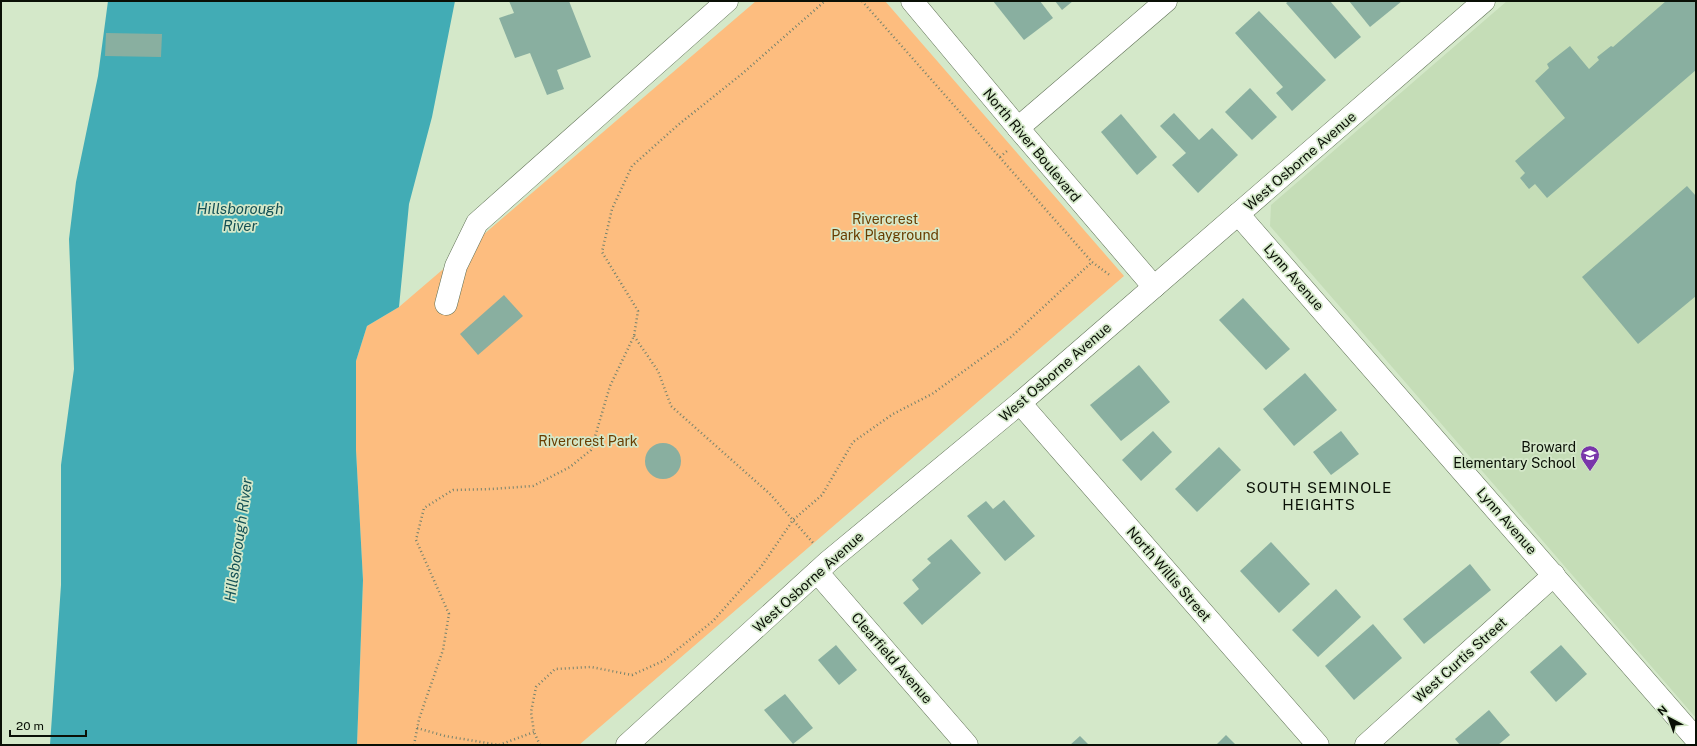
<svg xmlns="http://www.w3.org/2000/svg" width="1697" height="746" font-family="'Public Sans',sans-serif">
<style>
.built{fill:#c5ddb7}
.green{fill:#fdbd7f}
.water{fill:#42acb5}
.building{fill:#89afa0}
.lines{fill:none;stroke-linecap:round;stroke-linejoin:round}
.minor-casing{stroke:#607156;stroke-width:23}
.path{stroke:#74826d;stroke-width:2.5;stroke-dasharray:1 3;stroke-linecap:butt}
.minor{stroke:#fff;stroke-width:22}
.labels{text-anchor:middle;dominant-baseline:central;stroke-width:3.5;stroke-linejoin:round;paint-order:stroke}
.street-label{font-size:14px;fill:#0a1006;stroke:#d4e8c9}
.park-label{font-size:14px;fill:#693d01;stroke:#d4e8c9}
.poi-label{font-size:14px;fill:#0a1006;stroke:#d4e8c9;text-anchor:end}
.water-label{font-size:15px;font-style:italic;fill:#135055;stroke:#d4e8c9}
.neighbourhood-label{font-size:15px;letter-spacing:1px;fill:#0a1006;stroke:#d4e8c9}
</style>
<rect width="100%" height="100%" fill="#d4e8c9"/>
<path class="built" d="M1507,1h189v717l-426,-492 1,-21z"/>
<path class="green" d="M756,1h129l239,275 -545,469h-222l6,-165 -7,-130v-89l11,-35 32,-19z"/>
<path class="water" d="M108,1h347l-23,116 -23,87 -10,103 -32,19 -11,35v89l7,130 -6,165h-307l11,-160v-120l13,-96 -5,-130 7,-57 22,-106z"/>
<g class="building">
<path d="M509,1h60l22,56 -34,13 7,19 -17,6 -17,-42 -15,5 -16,-40 15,-5z"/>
<path d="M993,1h47l13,17 -29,22z"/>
<path d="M1055,1h18l-11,9z"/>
<path d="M1289,1h41l31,36 -26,22 -49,-56z"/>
<path d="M1349,1h53l-32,26z"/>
<path d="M1666,1h30v69l-149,128 -12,-14 -6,5 -9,-11 5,-5 -10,-12 50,-43 -30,-37 14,-13 -2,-4 23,-18 19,23 10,-9 -2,-3 14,-11 2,1z"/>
<path d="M1259,11l67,69 -34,31 -16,-18 7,-6 -48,-54z"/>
<path d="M106,33l56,1 -1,23 -56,-1z"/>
<path d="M1250,88l27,29 -25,23 -27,-28z"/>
<path d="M1174,113l25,27 13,-12 26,27 -40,38 -26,-28 14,-12 -26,-27z"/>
<path d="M1121,114l36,43 -20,18 -36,-43z"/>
<path d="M1687,186l9,10v100l-58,48 -56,-67z"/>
<path d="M504,295l19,21 -45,39 -18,-21z"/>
<path d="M1243,298l47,51 -24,21 -47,-50z"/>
<path d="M1139,365l31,37 -49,39 -31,-36z"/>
<path d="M1305,373l32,37 -43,36 -31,-37z"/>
<path d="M1153,431l19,21 -31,29 -19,-21z"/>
<path d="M1341,431l18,23 -28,21 -18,-23z"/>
<circle cx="663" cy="461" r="18"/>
<path d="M1219,447l22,23 -44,42 -22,-23z"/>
<path d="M1004,500l31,36 -30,25 -38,-45 19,-15 7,8z"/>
<path d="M951,539l30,34 -59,52 -19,-22 16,-14 -7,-9 19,-17 -4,-4z"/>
<path d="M1271,542l39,42 -31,29 -39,-42z"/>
<path d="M1470,564l21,26 -67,54 -21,-25z"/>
<path d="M1336,589l25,28 -43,40 -26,-27z"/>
<path d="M1373,624l29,34 -48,42 -29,-34z"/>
<path d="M836,645l21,25 -18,15 -21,-25z"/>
<path d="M1561,645l26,29 -31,28 -26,-30z"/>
<path d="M785,694l28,34 -20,16 -29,-34z"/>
<path d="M1489,710l21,25 -12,10h-38l-5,-6z"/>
<path d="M1226,735l10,10h-20z"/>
<path d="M1080,736l9,9h-19z"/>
</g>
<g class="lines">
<g class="minor-casing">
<g id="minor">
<path d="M912,1l106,127 136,159"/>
<path d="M1018,128l148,-127"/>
<path d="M1238,214l458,525"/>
<path d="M446,304l10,-38 21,-43 250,-222"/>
<path d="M1020,403l298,342"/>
<path d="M817,572l150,173"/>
<path d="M627,745l202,-184 191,-158 464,-402"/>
<path d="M1366,745l188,-170"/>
</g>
</g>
<g class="path">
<path d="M862,1l230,261 19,14"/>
<path d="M1000,157l7,-6"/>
<path d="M634,336l24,35 13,35 99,88 44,50"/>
<path d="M417,728l28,8 54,9 35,-13"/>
<path d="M414,745l5,-26 24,-69 6,-36 -33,-74 8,-32 29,-18 39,-1 41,-3 37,-19 21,-17 19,-64 24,-50 4,-25 -36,-59 10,-43 20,-43 46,-41 65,-52 82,-72"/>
<path d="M540,745l-6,-13 -3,-20 5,-25 19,-18 36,-2 41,8 31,-14 50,-40 48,-54 32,-47 29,-25 31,-53 40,-28 39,-20 79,-57 81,-75"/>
</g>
<use href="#minor" class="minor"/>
</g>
<defs>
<g id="school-pin" transform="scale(1)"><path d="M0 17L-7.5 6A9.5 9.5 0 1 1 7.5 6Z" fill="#7936aa" stroke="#d4e8c9"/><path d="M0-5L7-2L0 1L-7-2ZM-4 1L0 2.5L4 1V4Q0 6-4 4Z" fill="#fff"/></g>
</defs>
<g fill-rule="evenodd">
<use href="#school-pin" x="1590" y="455"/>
</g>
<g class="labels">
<g class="street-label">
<text transform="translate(1032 145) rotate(50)">North River Boulevard</text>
<text transform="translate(1300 161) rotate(-41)">West Osborne Avenue</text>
<text transform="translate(1294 277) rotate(49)">Lynn Avenue</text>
<text transform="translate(1055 372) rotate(-41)">West Osborne Avenue</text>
<text transform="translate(1507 521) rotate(49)">Lynn Avenue</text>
<text transform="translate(1169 574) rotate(49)">North Willis Street</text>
<text transform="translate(808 582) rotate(-42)">West Osborne Avenue</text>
<text transform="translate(892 658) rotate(49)">Clearfield Avenue</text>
<text transform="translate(1460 660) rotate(-42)">West Curtis Street</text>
</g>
<g class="park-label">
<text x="885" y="219">Rivercrest<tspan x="885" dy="16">Park Playground</tspan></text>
<text x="588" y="441">Rivercrest Park</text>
</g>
<g class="poi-label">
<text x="1576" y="447">Broward<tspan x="1576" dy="16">Elementary School</tspan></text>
</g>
<g class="water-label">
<text x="240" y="208">Hillsborough<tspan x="240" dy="17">River</tspan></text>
<text transform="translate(238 540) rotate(-82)">Hillsborough River</text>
</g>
<g class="neighbourhood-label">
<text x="1319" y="487">SOUTH SEMINOLE<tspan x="1319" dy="17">HEIGHTS</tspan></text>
</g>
</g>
<rect width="1697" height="746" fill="none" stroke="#0a1006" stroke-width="4"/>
<g transform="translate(1669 718) rotate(319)" stroke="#d4e8c9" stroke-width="3" paint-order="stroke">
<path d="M0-3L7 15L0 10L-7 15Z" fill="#0a1006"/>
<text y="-6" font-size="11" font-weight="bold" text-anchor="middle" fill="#0a1006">N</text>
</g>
<path d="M10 730v6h76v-6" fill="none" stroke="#0a1006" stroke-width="2"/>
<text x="16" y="730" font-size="12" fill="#0a1006" stroke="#d4e8c9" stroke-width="3" paint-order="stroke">20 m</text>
</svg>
